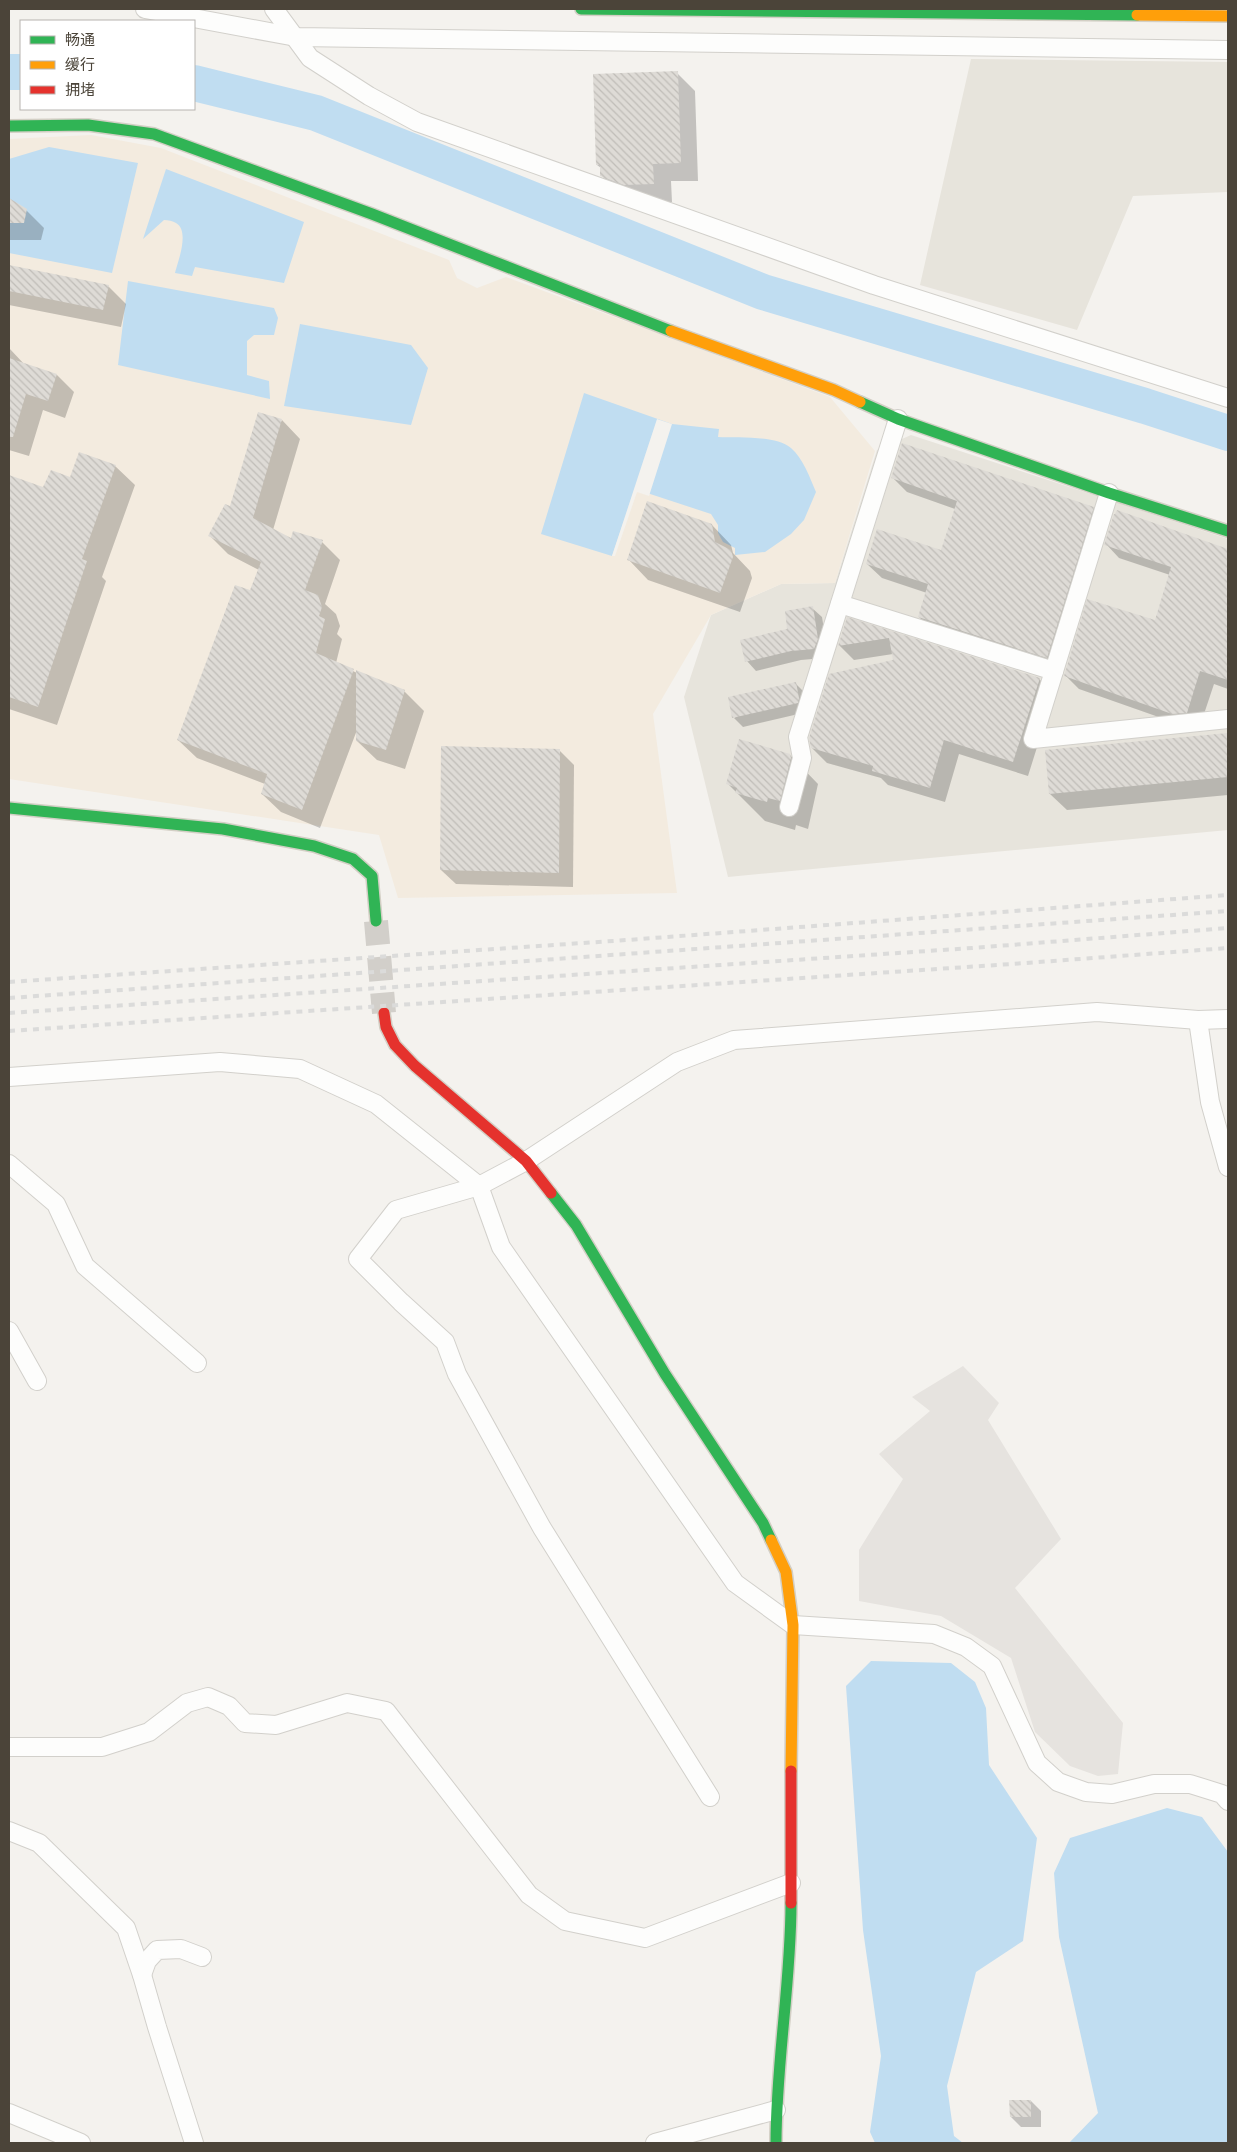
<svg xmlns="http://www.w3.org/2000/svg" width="1237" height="2152" font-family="'Open Sans','Noto Sans SC',sans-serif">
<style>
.residential{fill:#e7e4dc}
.commercial{fill:#f3ebdf}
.parking{fill:#e6e3df}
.water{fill:#c0ddf1}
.pier{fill:#f4f2ee}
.shadow{fill:#0003}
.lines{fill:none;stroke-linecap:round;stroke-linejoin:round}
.river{stroke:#c0ddf1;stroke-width:36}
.building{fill:url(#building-back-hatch)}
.secondary-tunnel{stroke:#d2cfca;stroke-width:24;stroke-dasharray:24 12;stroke-linecap:butt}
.street-casing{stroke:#d2d0cb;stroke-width:20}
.fast-casing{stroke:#d3cfc5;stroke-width:14}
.slow-casing{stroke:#d3cfc5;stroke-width:14}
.jam-casing{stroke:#d3cfc5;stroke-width:14}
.street{stroke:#fdfdfc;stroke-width:18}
.fast{stroke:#30b455;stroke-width:11}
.slow{stroke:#ff9f0a;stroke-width:11}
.jam{stroke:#e5322d;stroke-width:11}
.rail{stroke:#dbdbda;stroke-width:4;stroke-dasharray:6 6;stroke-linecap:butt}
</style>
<defs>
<pattern id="building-back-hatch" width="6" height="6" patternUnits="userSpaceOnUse" patternTransform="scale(1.25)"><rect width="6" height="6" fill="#dedbd6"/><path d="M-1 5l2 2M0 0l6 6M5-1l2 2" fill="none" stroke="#c0bdb8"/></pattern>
</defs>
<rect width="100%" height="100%" fill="#f4f2ee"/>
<g class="residential">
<path d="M971,59l257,3v130l-95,4 -56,134 -157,-45z"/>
<path d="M911,435l317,104v291l-500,47 -44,-180 27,-82 70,-31 54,-1 42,-133z"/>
</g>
<path class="commercial" d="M91,135l70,13 288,112 8,18 20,10 29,-11 324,120 45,54 -40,132 -54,1 -70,31 -58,99 24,179 -279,5 -19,-63 -370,-56v-640z"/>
<path class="parking" d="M963,1366l36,37 -11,17 73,119 -46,49 108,135 -5,51 -20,2 -28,-10 -35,-34 -24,-74 -70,-42 -82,-15v-51l44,-71 -24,-25 51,-43 -18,-14z"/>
<g class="water">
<path d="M49,147l89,16 -26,110 -103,-20v-94z"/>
<path d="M166,169l138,53 -20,61 -89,-16 -3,9 -17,-3c3,-12 15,-42 1,-50 -3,-2 -8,-3 -12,-3l-21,19z"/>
<path d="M128,281l146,27 4,10 -4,17h-20l-7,6v34l22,6 1,18 -152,-34z"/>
<path d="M300,324l111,21 17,23 -17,57 -127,-19z"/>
<path d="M584,393l88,31 47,5 -1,8c20,1 57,-2 73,11 12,10 19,30 25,44l-12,28 -13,14 -26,18 -30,3v-7l-12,-6 -5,-9v-8l-7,-11 -76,-25 -23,67 -71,-22z"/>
<path d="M871,1661l80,2 24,19 11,26 3,57 48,73 -14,103 -47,31 -29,114 7,50 9,7h-88l-5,-11 11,-76 -18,-126 -17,-244z"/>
<path d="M1167,1808l35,9 26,35v291h-159l29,-30 -39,-176 -5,-64 16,-35z"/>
</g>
<path class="pier" d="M657,419l15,5 -23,72 -12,-4 -22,64h-3z"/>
<g class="shadow">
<path d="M677,73l18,18 3,90h-27l1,21h-28l-24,-8 -18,-18 -1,-8 -4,-3z"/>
<path d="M9,200l17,10 18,18 -3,12h-32z"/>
<path d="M9,267l99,19 18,18 -5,23 -112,-22z"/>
<path d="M9,348l16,17 32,10 17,17 -9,26 -22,-8 -14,46 -20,-6z"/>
<path d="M282,420l18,19 -27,91 18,9 31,3 18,18 -15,44 11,10 4,12 -3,8 5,5 -6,24 21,10 47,18 20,20 -19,58 -28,-9 -20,-19v-11l-37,98 -39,-16 -19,-18 3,-10 -68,-26 -19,-18 73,-148 8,-22 -31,-16 -18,-18 21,-28z"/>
<path d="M115,466l20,19 -33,92 4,4 -49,144 -48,-16v-233l35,13z"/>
<path d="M892,477l201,31 15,15 -46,149 -128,-40 -15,-15 8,-24 -45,-15 -15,-14 75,-13 13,-42 -48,-17z"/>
<path d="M1118,512l110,38v139l-14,-5 -14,42 -13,1 -108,-38 -14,-14 91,-53 14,-47 -51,-17 -13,-14z"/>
<path d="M712,525l19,20 2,8 17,18 2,7 -12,34 -92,-32 -19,-20z"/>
<path d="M812,608l10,9 5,32 -3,9 -23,2 -45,11 -9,-10 42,-31z"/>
<path d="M848,619l191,60 15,14 -26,83 -69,-22 -14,48 -57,-17 -7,-7 -54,-15 -15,-15 82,-87 -1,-7 -39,6 -15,-15z"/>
<path d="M795,683l10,10 2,19 -64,15 -9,-9z"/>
<path d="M1228,734v61l-161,15 -17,-16 -4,-42z"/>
<path d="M559,750l15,15 -1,122 -117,-3 -15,-14z"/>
<path d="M790,755l28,29 -10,45 -12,-4 -1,5 -30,-9 -37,-37z"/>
<path d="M1031,2101l10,10v16h-20l-10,-10z"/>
</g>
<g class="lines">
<g class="river">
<path d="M9,72h12"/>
<path d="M194,83l122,30 447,179 382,114 83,27"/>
</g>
</g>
<g class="building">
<path d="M678,71l3,92 -28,1 1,20 -30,1 -24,-9v-11h-4l-3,-91z"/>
<path d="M9,198l18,11 -3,14h-15z"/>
<path d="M9,265l100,20 -6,25 -94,-19z"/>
<path d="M9,358l48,16 -9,27 -22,-7 -13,43h-4z"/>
<path d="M258,412l24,7 -29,99 38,20 2,-7 30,9 -18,50 13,5 4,12 -3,9 6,3 -9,34 38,16 -52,141 -41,-16 6,-20 -90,-34 58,-155 15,5 11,-28 -53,-26 17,-32 5,2z"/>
<path d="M902,443l192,64 -47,151 -129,-41 10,-33 -62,-20 11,-35 64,21 16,-49 -66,-23z"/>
<path d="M79,452l37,13 -34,94 5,2 -49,146 -29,-10v-222l34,12 8,-17 19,7z"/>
<path d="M647,501l65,23 3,18 16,8 2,7 -13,36 -93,-33z"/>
<path d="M1117,510l111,39v131l-28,-9 -13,42 -15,1 -108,-38 23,-77 68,21 16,-53 -67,-22 10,-31h1z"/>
<path d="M813,606l5,33 -4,10 -23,2 -46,11 -5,-22 47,-11 -2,-18z"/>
<path d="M847,617l193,61 -27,84 -69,-22 -14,48 -58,-17 1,-5 -62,-18 -2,-10 20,-64 64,-14 -4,-22 -51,8z"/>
<path d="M356,670l49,20 -19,60 -30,-9z"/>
<path d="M796,682l3,16 -1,5 -66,15 -4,-21z"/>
<path d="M1228,733v44l-179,17 -4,-44z"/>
<path d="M739,739l51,15 1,4 -11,43 -12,-3 -1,4 -32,-9 2,-5 -11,-4z"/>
<path d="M441,746l119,3 -1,124 -119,-3z"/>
<path d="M1009,2100h22v17h-21z"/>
</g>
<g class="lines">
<path class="secondary-tunnel" d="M376,921l8,92"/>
<g class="street-casing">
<g id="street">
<path d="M145,9l151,28 932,13"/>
<path d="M274,9l36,49 59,38 48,26 457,163 354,113"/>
<path d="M1109,493l-76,246 195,-20"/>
<path d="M840,604l214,67"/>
<path d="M789,807l13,-49 -4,-21 100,-318"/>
<path d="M1198,1020l12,82 18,65"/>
<path d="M9,1077l211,-15 80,7 76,35 103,82 22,61 234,336 58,42 141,9 32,13 26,19 45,97 21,19 28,10 26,2 42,-10h36l32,10 6,7"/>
<path d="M9,1164l47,40 29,62 112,97"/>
<path d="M9,1331l28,50"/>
<path d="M9,1747h93l47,-15 38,-29 21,-6 21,9 16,17 31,2 71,-22 39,8 143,184 36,26 80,17 146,-55"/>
<path d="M710,1797l-168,-269 -85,-154 -12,-32 -44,-40 -43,-43 38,-49 83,-24 47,-25 151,-99 57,-22 363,-28 101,8 30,-1"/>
<path d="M9,1831l30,12 87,85 16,47 15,52 37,116"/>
<path d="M142,1975l5,-14 10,-11 24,-1 21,8"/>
<path d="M9,2113l72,30"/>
<path d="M655,2143l121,-33"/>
</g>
</g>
<g class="fast-casing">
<g id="fast">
<path d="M581,9l556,6"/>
<path d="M9,126l79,-1 66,9 218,80 299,117"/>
<path d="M860,402l38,17 211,74 119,38"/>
<path d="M9,808l214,21 91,17 39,13 19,17 4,45"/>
<path d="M551,1193l25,32 89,149 98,149 8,17"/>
<path d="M776,2143c0,-80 15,-160 15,-240"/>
</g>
</g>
<g class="slow-casing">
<g id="slow">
<path d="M1137,15l91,1"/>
<path d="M671,331l163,59 26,12"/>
<path d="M771,1540l15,32 7,53 -2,146"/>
</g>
</g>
<g class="jam-casing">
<g id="jam">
<path d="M384,1013l2,14 9,18 20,21 111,95 25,32"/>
<path d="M791,1771v132"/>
</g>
</g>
<use href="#street" class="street"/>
<use href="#fast" class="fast"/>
<use href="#slow" class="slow"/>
<use href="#jam" class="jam"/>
<g class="rail">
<path d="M9,982l618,-42 601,-45"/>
<path d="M9,998l1219,-87"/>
<path d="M9,1013l963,-65 256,-20"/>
<path d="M9,1031l1003,-67 216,-16"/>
</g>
</g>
<rect width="1237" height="2152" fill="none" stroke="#4b4439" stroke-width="20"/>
<rect x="20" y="20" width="175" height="90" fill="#ffffff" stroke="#b7b4b0"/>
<rect x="30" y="36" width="25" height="8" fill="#30b455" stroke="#b7b4b0"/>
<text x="65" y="45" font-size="15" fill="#4b4439">畅通</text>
<rect x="30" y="61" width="25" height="8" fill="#ff9f0a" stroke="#b7b4b0"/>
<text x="65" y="70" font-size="15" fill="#4b4439">缓行</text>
<rect x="30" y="86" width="25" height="8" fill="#e5322d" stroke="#b7b4b0"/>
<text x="65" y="95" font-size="15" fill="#4b4439">拥堵</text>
</svg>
